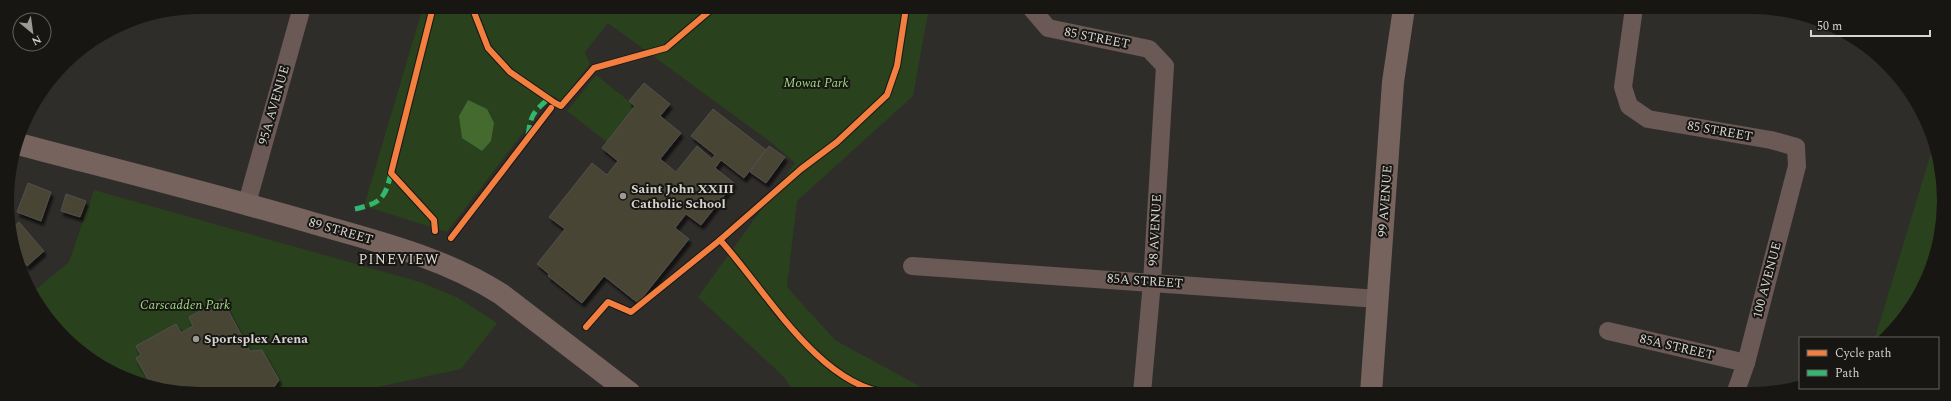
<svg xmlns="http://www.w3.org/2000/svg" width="1951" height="401" font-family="Spectral,serif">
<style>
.green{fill:#29411c}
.forest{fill:#446a30}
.building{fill:#4a4436;stroke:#51504d;filter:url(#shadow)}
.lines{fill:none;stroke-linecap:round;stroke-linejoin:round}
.street{stroke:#6a5954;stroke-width:18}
.secondary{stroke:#76635d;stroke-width:22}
.quiet{stroke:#33b770;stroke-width:5;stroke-dasharray:10 5;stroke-linecap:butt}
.cycleway-casing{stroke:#181613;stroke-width:8}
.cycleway{stroke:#f27e40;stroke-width:6}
.poi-dot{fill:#9c9a95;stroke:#181613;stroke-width:1.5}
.labels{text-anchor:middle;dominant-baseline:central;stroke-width:4;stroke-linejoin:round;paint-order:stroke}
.street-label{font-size:13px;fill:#d6d4cf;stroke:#181613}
.park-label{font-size:13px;font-style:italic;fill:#9bda7e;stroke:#181613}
.poi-label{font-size:13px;font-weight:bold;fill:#d6d4cf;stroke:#181613;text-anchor:start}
.neighbourhood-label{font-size:14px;letter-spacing:1px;fill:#ded8cf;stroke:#181613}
</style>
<defs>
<filter id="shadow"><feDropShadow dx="2.5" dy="4.5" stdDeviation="1" flood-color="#0009"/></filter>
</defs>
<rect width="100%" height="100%" fill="#2f2d2a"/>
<g class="green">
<path d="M423,7l506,1 -16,88 -116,105 -10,86 48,53 86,47 -7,6h-120l-9,-15 -87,-81 97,-134 -23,-20 -164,-120 -23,29 5,12 -29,37 -9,-6 -105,137 -83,-26z"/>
<path d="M596,75l39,31 -28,36 -40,-31z"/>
<path d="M1934,143l3,7 5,76 -18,60 -37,51 -12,1z"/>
<path d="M94,190l326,92 38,16 39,25 -36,46 -111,24 -175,-1 -60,-18 -60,-46 -21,-37 35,-29z"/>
</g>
<path class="forest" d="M468,100l19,9 7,14 -3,18 -9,10 -20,-13 -3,-22z"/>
<g class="building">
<path d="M644,83l26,21 -10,12 21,17 -21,26 16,13 21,-26 15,13 3,-4 -24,-19 22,-27 53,41 -22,28 -23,-18 -6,8 19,15 -33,42 -15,-11 -4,5 -7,9 14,11 -51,64 -34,-27 -22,27 -34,-27 1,-2 -12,-10 28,-35 -16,-12 43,-54 15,12 11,-14 -16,-13 33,-42 -6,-5z"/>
<path d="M769,146l16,11 -19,26 -16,-11z"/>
<path d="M28,183l23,9 -10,29 -24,-9z"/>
<path d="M66,194l20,7 -6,16 -19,-6z"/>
<path d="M19,222l25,29 -17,15 -9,-12 -2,2 -3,-29z"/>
<path d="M222,299l28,52 12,-1 17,30 -7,10 1,2h-98l-24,-7 -15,-27 5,-3 -5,-9 40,-22 5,9 12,-7 -4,-9z"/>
</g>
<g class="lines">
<g class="street">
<path d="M1031,8l17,20 101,21 16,17 -13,216 -10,111"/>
<path d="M1634,8l-11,79 6,19 19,13 123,21 25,7 1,19 -51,197 -11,31"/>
<path d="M247,203l55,-196"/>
<path d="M912,266l466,33"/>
<path d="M1608,331l138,32"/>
</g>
<g class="secondary">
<path d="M18,144c99,26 199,51 298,80 64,18 128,34 185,70l129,99"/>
<path d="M1371,393l22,-311 11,-74"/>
</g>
<g class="quiet">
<path d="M528,135c3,-21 5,-22 20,-36"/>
<path d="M355,209c26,-6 30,-10 36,-36"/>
</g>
<g class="cycleway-casing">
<g id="cycleway">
<path d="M433,7l-42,166 43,47 1,11"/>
<path d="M472,7l16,41 22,24 45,31 6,3 33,-38 72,-20 47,-40"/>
<path d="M451,238l100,-130"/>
<path d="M720,240c45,49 98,145 168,153"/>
<path d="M586,327l22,-25 23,10 89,-72 81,-71 36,-27 50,-47 10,-29 9,-58"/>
</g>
</g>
<use href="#cycleway" class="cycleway"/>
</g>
<g class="poi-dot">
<circle cx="623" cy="196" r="4"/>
<circle cx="196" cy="339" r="4"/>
</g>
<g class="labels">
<g class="street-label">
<text transform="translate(1097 38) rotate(11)">85 STREET</text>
<text transform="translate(274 105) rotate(-74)">95A AVENUE</text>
<text transform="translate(1720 131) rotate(10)">85 STREET</text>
<text transform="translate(1385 201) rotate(-86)">99 AVENUE</text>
<text transform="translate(1155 230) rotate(-87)">98 AVENUE</text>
<text transform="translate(341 231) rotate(16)">89 STREET</text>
<text transform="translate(1767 280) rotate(-75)">100 AVENUE</text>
<text transform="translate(1145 281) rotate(4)">85A STREET</text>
<text transform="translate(1677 347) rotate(13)">85A STREET</text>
</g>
<g class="park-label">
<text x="816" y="83">Mowat Park</text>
<text x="185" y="305">Carscadden Park</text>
</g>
<g class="poi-label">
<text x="631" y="189">Saint John XXIII<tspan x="631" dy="15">Catholic School</tspan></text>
<text x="204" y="339">Sportsplex Arena</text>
</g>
<g class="neighbourhood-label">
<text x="399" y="259">PINEVIEW</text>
</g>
</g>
<path d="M0 0H1951V401H0ZM200 14H1751A186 186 0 0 1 1937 200V201A186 186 0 0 1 1751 387H200A186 186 0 0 1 14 201V200A186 186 0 0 1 200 14Z" fill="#181613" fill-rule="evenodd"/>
<rect x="1799" y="337" width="140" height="52" fill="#181613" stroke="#64625e"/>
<rect x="1807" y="350" width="20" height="6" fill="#f27e40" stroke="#64625e"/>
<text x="1835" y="357" font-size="12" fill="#d6d4cf">Cycle path</text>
<rect x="1807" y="370" width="20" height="6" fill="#33b770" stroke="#64625e"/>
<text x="1835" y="377" font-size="12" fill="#d6d4cf">Path</text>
<g transform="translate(32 32) rotate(151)"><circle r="19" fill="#181613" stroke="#64625e"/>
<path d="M0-3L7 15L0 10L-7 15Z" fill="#9c9a95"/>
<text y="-6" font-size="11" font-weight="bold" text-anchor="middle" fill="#d6d4cf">N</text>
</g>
<path d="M1811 30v6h119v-6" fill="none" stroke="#d6d4cf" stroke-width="2"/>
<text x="1817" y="30" font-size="12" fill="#d6d4cf" stroke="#181613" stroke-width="3" paint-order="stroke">50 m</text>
</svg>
